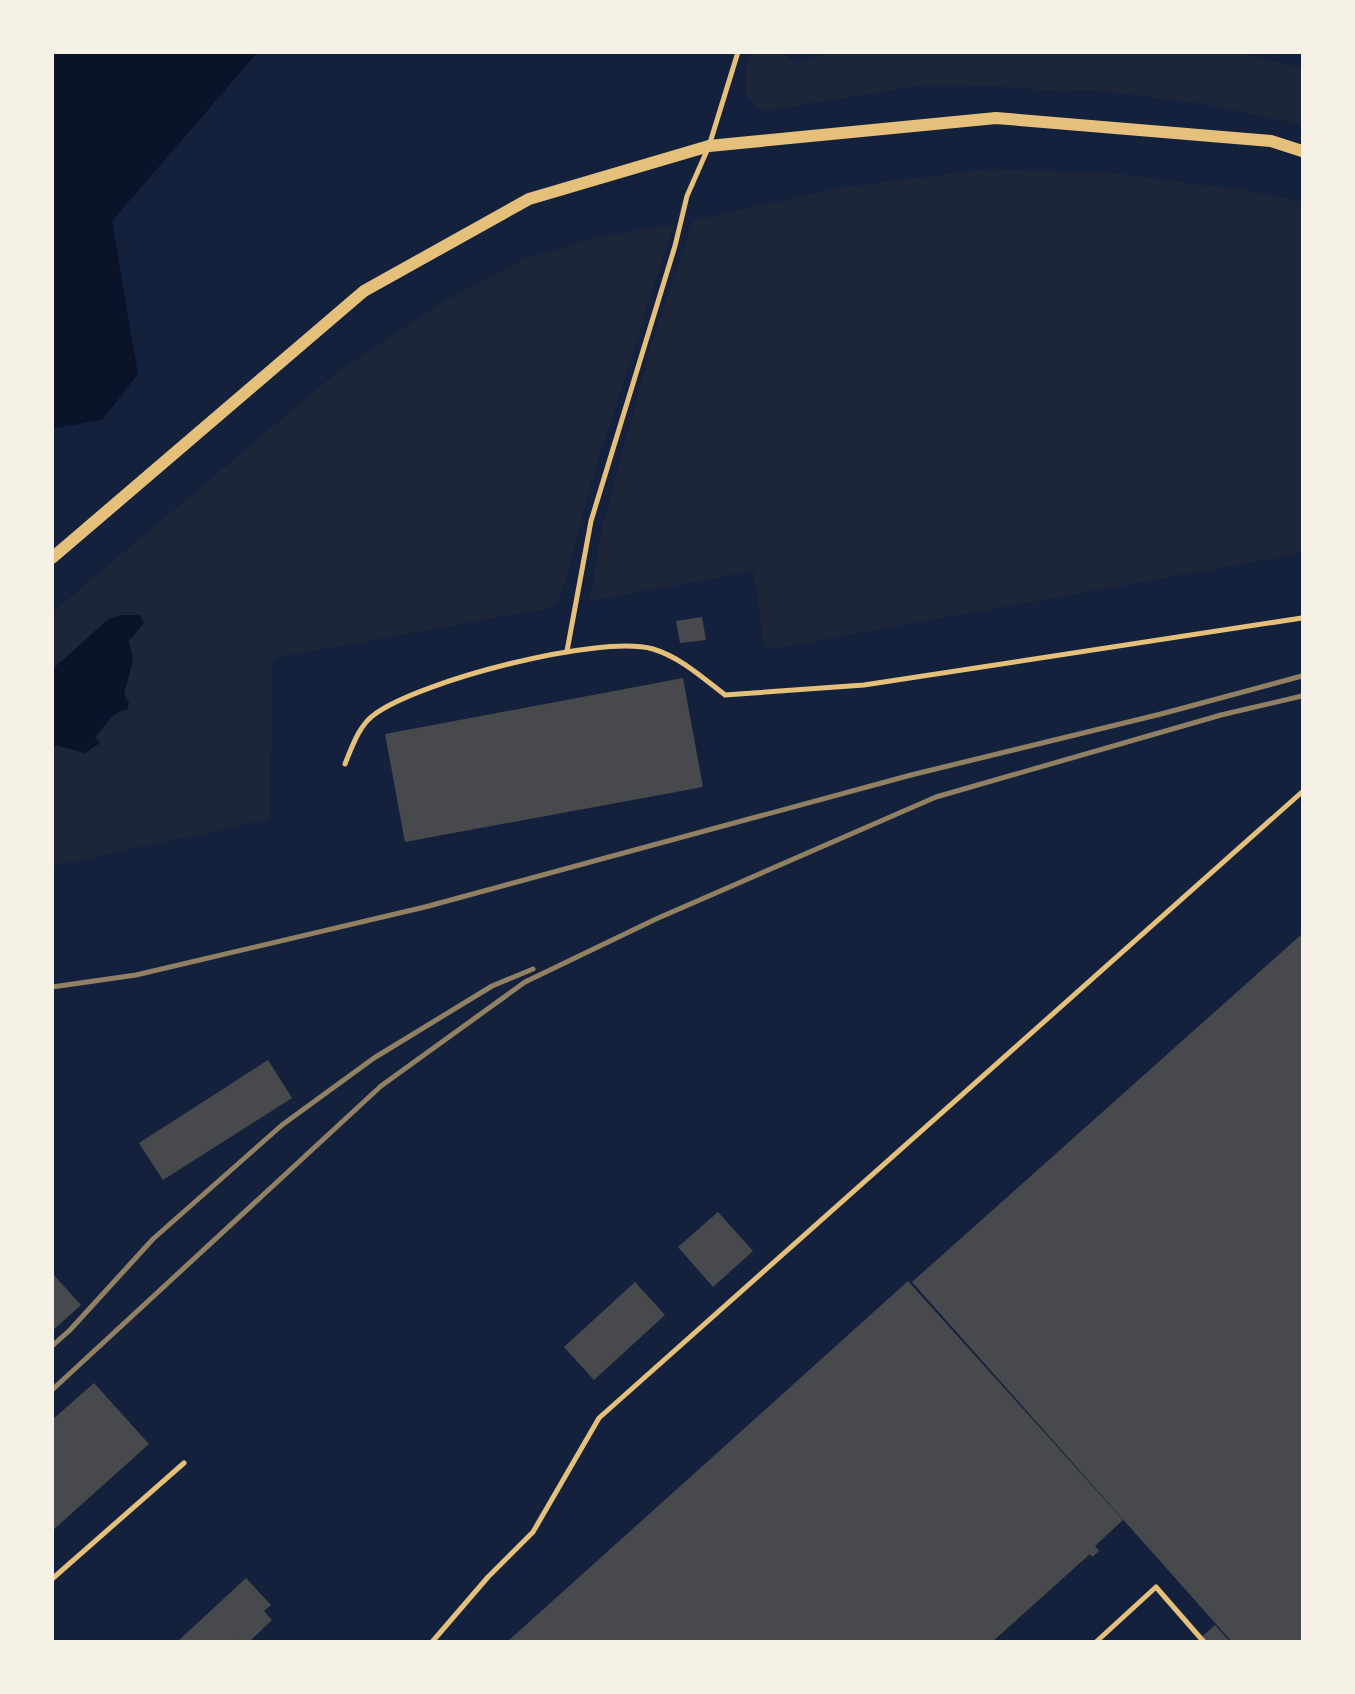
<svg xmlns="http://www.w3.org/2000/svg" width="1355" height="1694" font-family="'Fira Sans Condensed',sans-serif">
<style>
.green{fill:#1d2539}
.water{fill:#0b132b}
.building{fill:#48494c}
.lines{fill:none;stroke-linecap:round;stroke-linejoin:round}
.service{stroke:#e5c07b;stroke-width:5}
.tertiary{stroke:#e5c07b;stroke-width:12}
.rail{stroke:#918062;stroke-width:5}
</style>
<rect width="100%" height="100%" fill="#14213d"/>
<g class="green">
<path d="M750,53h34c19,19 22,5 41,0 6,-1 12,0 18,-1l404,1 20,7 35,7v58l-92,-20 -116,-15 -36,1 -70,-5 -63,-1 -162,26c-25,-16 -19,-33 -13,-58z"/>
<path d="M987,169l125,4 130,17 60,11v352l-537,97 -12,-79 -163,30 12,-74 50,-184 42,-123 145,-32z"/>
<path d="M674,224l-82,256 -25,98 -12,29 -282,51 -3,161 -217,47v-119l3,-2 29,8 15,-10 -5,-6c12,-12 19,-24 34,-34l-5,-9 9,-34 -4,-19 7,-7 -56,13 -25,18 -2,4v-57l281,-237 114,-76 76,-40 74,-22z"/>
</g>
<g class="water">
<path d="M53,52l204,1 -145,168 26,153 -36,46 -46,8 -3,3z"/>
<path d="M121,615h19l4,8 -15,18 4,19 -9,34 5,9 -2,7c-16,1 -21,17 -32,27l5,6 -15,10 -29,-8 -3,2v-78l54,-49z"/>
</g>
<g class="building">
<path d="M702,617l4,23 -26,3 -4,-22z"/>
<path d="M683,678l20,109 -298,55 -20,-108z"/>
<path d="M1302,934v708h-70l-320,-360z"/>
<path d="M268,1060l24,38 -129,82 -24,-37z"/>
<path d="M718,1212l35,39 -40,36 -35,-40z"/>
<path d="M52,1273l29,32 -29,26z"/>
<path d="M908,1281l215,239 -28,26 4,5 -7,6 -2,-3 -98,88h-485z"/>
<path d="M635,1282l30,33 -71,65 -30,-33z"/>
<path d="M94,1383l55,61 -97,87v-111z"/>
<path d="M246,1578l25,27 -7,6 8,9 -23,22h-10l-2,-3 -2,3h-58z"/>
<path d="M1215,1625l15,17h-34z"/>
</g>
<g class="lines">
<g class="service">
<path d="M567,651l24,-130 84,-275 12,-50 22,-50 29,-94"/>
<path d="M345,764c7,-17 14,-39 30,-50 45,-33 224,-80 278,-65 27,8 50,29 72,46l139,-10 438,-67"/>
<path d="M52,1579l132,-116"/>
<path d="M432,1642l56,-65 45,-45 66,-114 703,-626"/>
<path d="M1096,1642l60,-55 48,55"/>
</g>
<path class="tertiary" d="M52,558l312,-267 165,-92 180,-53 287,-28 275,23 31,10"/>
<g class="rail">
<path d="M52,987l84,-12 289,-68 486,-132 250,-61 141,-38"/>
<path d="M52,1346l18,-16 83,-91 129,-114 92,-67 118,-72 41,-17"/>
<path d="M52,1390l329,-304 144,-104 131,-63 280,-122 285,-82 81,-19"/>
</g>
</g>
<rect width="1355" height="1694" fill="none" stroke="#f6f1e7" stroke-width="108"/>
</svg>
